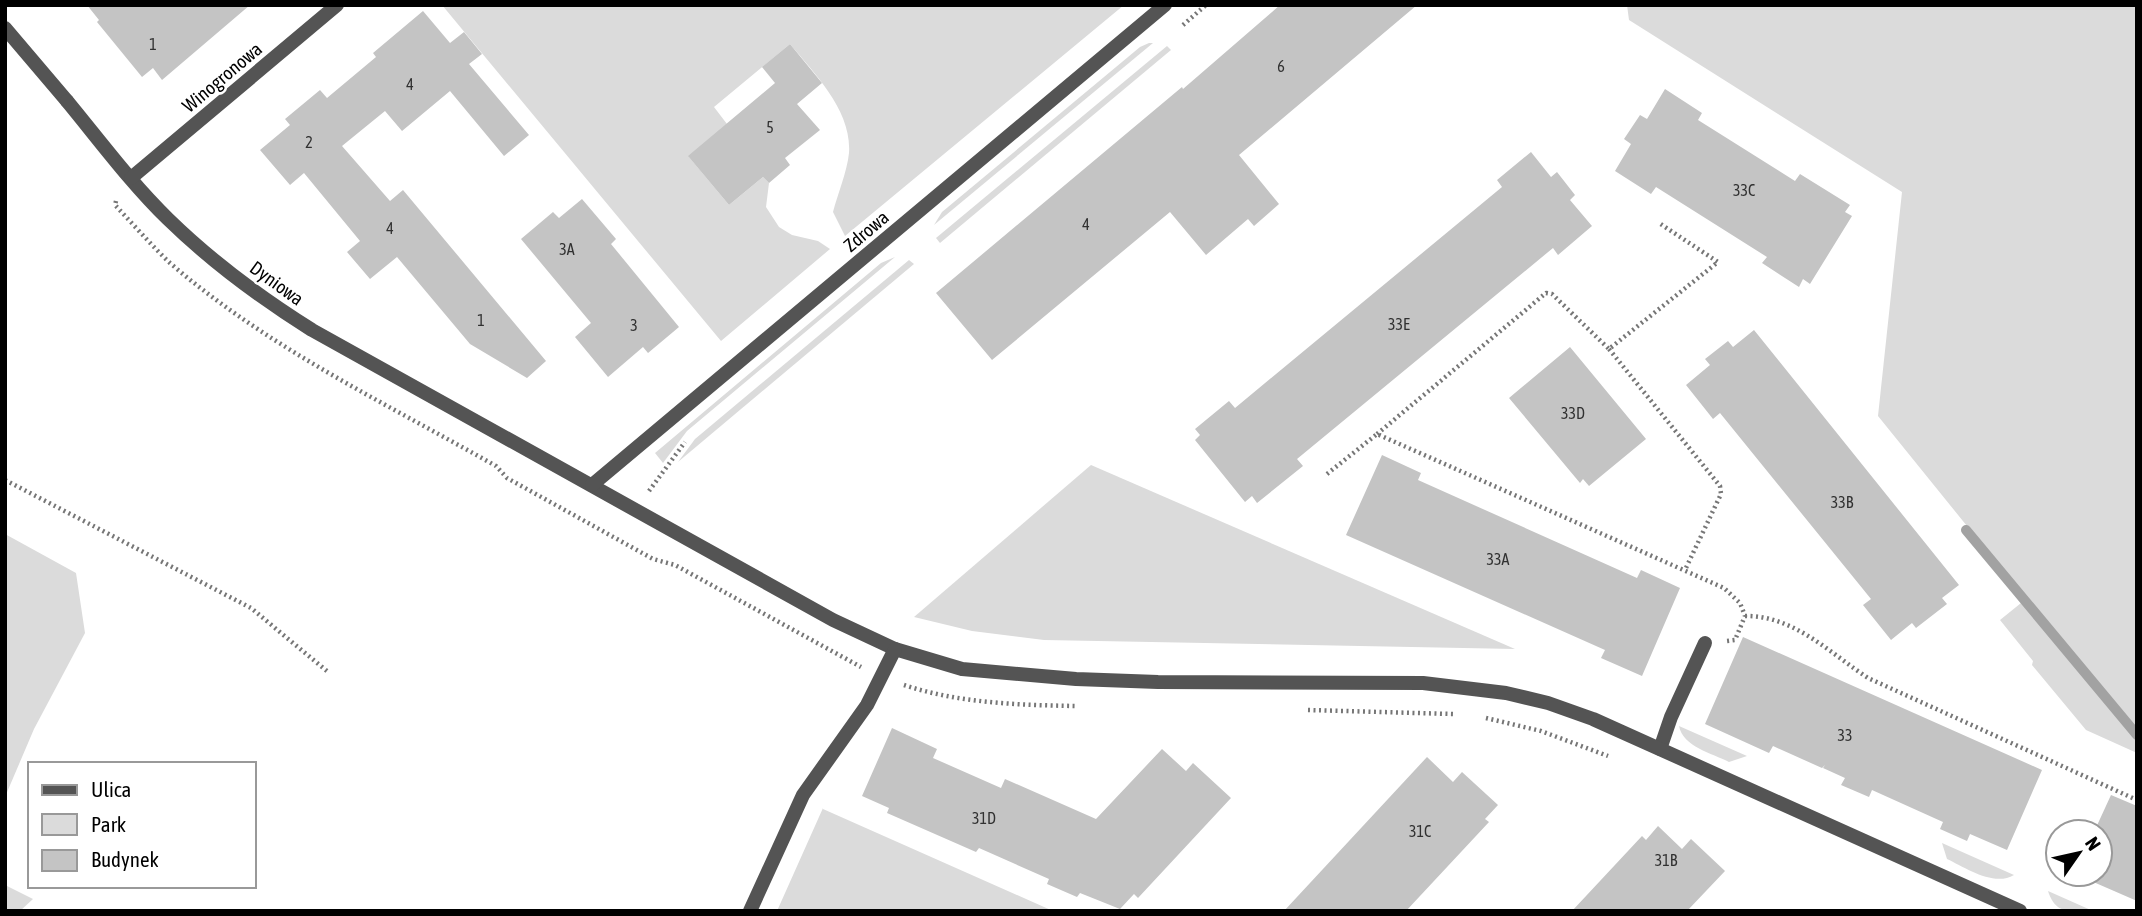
<svg xmlns="http://www.w3.org/2000/svg" width="2142" height="916" font-family="'Asap Condensed',sans-serif">
<style>
.green{fill:#dbdbdb}
.lines{fill:none;stroke-linecap:round;stroke-linejoin:round}
.stream{stroke:#a2a2a2;stroke-width:10}
.building{fill:#c4c4c4}
.path{stroke:#767676;stroke-width:4.5;stroke-dasharray:2 3.5;stroke-linecap:butt}
.lane{stroke:#545454;stroke-width:14}
.street{stroke:#545454;stroke-width:14}
.labels{text-anchor:middle;dominant-baseline:central;stroke-width:5;stroke-linejoin:round;paint-order:stroke}
.number-label{font-size:16px;fill:#313131}
.street-label{font-size:19px;fill:#000;stroke:#fff}
</style>
<rect width="100%" height="100%" fill="#fff"/>
<g class="green">
<path d="M442,5h682l-279,231 -12,-24c5,-19 14,-40 16,-59 3,-42 -34,-79 -59,-109l-76,63 13,17 -38,33 40,48 34,-28 6,6 -3,24 13,20 13,8 26,6 12,8 -109,92z"/>
<path d="M1627,5h510v748l-51,-23 -54,-65 1,-4 -33,-41 26,-21 -148,-183 24,-224 -273,-172z"/>
<path d="M1149,43h4l-219,182 8,-13 198,-165z"/>
<path d="M1167,46l4,4 -231,193 -4,-5z"/>
<path d="M895,257l-208,174 -24,32 -8,-10 226,-190z"/>
<path d="M909,260l5,4 -236,198 17,-23z"/>
<path d="M1091,465l424,184 -471,-9 -72,-9 -58,-14z"/>
<path d="M5,534l71,39 9,60 -51,96 -29,68z"/>
<path d="M1679,726l68,30 -18,6c-17,-9 -46,-15 -50,-36z"/>
<path d="M823,808v1l230,102h-276z"/>
<path d="M1942,843l72,32c-20,12 -48,-7 -67,-16z"/>
<path d="M5,885l28,14 -13,12h-15z"/>
<path d="M2048,891l45,20c-21,0 -37,5 -45,-20z"/>
</g>
<g class="lines">
<path class="stream" d="M1966,530l171,205"/>
</g>
<g class="building">
<path d="M87,5h163l-88,75 -9,-12 -11,9 -45,-55 2,-2z"/>
<path d="M1280,5h137l-178,150 40,49 -25,22 -6,-7 -42,36 -36,-43 -178,148 -56,-67 246,-206 1,2z"/>
<path d="M423,11l27,32 14,-11 18,22 -13,10 60,71 -25,21 -54,-65 -48,40 -17,-20 -43,35 48,55 13,-11 143,171 -19,17 -57,-34 -73,-87 -27,22 -23,-27 13,-11 -56,-68 -14,12 -30,-35 30,-25 -5,-6 35,-29 7,8 49,-41 -3,-4z"/>
<path d="M790,44l32,39 -25,21 23,26 -35,28 5,7 -21,18 -6,-6 -34,28 -41,-49 87,-73 -13,-16z"/>
<path d="M1665,89l37,24 -4,7 97,61 5,-7 50,31 -5,7 7,4 -42,68 -7,-5 -4,8 -37,-24 5,-6 -111,-70 -5,7 -36,-23 16,-27 -7,-5 16,-24 7,4z"/>
<path d="M1531,152l20,25 6,-5 18,23 -5,5 22,26 -34,29 -5,-7 -256,211 6,7 -46,37 -5,-7 -7,6 -50,-62 5,-5 -5,-6 34,-28 6,7 267,-221 -5,-7z"/>
<path d="M582,199l34,40 -5,5 68,83 -31,26 -5,-6 -35,30 -33,-40 16,-14 -70,-84 32,-27 6,6z"/>
<path d="M1754,330l205,255 -17,13 5,6 -31,24 -4,-5 -21,17 -28,-35 8,-6 -151,-186 -7,6 -27,-34 24,-20 -5,-6 23,-18 5,6z"/>
<path d="M1570,347l76,92 -57,47 -6,-7 -3,4 -71,-85z"/>
<path d="M1382,455l39,18 -3,7 219,98 4,-8 39,18 -38,88 -41,-18 4,-8 -259,-115z"/>
<path d="M1743,637l299,133 -35,80 -37,-16 -3,7 -27,-12 3,-7 -71,-32 -3,7 -28,-12 4,-7 -22,-10 2,-3 -3,3 -49,-22 -4,7 -64,-29z"/>
<path d="M892,728l45,21 -4,9 68,30 4,-9 91,40 66,-70 24,22 7,-8 38,35 -93,100 -4,-4 -14,15 -40,-16 -3,4 -30,-13 2,-5 -70,-31 -3,4 -89,-39 2,-5 -27,-12z"/>
<path d="M1427,757l26,25 9,-10 36,33 -13,14 4,3 -83,89h-122z"/>
<path d="M2111,795l26,11v95l-62,-27h25v-42h-6z"/>
<path d="M1658,826l24,23 9,-10 34,32 -38,40h-115l70,-75 4,4z"/>
</g>
<g class="lines">
<g class="path">
<path d="M1183,25l23,-20"/>
<path d="M116,201l-1,4c18,19 36,40 55,58 97,84 215,140 326,203l11,12 146,81 22,6 186,102"/>
<path d="M1609,349l111,137 1,8 -36,76"/>
<path d="M1377,434l169,-141 6,1 57,55 109,-87 -59,-39"/>
<path d="M1327,474l50,-40 347,154 16,15 5,13 -10,24 -8,1"/>
<path d="M5,480l246,128 77,64"/>
<path d="M649,491l36,-49"/>
<path d="M1745,616c48,-1 85,37 123,62l269,122"/>
<path d="M904,685c54,18 114,20 171,21"/>
<path d="M1308,710l145,4"/>
<path d="M1486,718l55,13 67,25"/>
</g>
<g class="lane">
<path d="M5,28l62,73"/>
<path d="M1660,749l11,-32 34,-74"/>
</g>
<g class="street">
<path d="M67,101c33,40 64,82 101,118 43,42 93,79 144,111l521,290 62,29 67,20 114,10 82,3 265,1 83,10 42,10 45,16 427,192"/>
<path d="M131,178l206,-173"/>
<path d="M592,485l573,-480"/>
<path d="M750,911l53,-116 64,-90 28,-56"/>
</g>
</g>
<g class="labels">
<g class="number-label">
<text x="153" y="44">1</text>
<text x="1281" y="66">6</text>
<text x="410" y="84">4</text>
<text x="770" y="127">5</text>
<text x="309" y="142">2</text>
<text x="1744" y="190">33C</text>
<text x="1086" y="224">4</text>
<text x="390" y="228">4</text>
<text x="567" y="249">3A</text>
<text x="481" y="320">1</text>
<text x="1399" y="324">33E</text>
<text x="634" y="325">3</text>
<text x="1573" y="413">33D</text>
<text x="1842" y="502">33B</text>
<text x="1498" y="559">33A</text>
<text x="1845" y="735">33</text>
<text x="984" y="818">31D</text>
<text x="1420" y="831">31C</text>
<text x="1666" y="860">31B</text>
</g>
<g class="street-label">
<text transform="translate(222 77) rotate(-40)">Winogronowa</text>
<text transform="translate(866 231) rotate(-40)">Zdrowa</text>
<text transform="translate(277 283) rotate(36)">Dyniowa</text>
</g>
</g>
<rect width="2142" height="916" fill="none" stroke="#000000" stroke-width="14"/>
<rect x="28" y="762" width="228" height="126" fill="#ffffff" stroke="#999999" stroke-width="2"/>
<rect x="42" y="785" width="35" height="10" fill="#545454" stroke="#999999" stroke-width="2"/>
<text x="91" y="797" font-size="21" fill="#000000">Ulica</text>
<rect x="42" y="814" width="35" height="21" fill="#dbdbdb" stroke="#999999" stroke-width="2"/>
<text x="91" y="832" font-size="21" fill="#000000">Park</text>
<rect x="42" y="850" width="35" height="21" fill="#c4c4c4" stroke="#999999" stroke-width="2"/>
<text x="91" y="867" font-size="21" fill="#000000">Budynek</text>
<g transform="translate(2079 853) rotate(56)"><circle r="33" fill="#ffffff" stroke="#999999" stroke-width="2"/>
<path d="M0-5L12 26L0 18L-12 26Z" fill="#000000"/>
<text y="-10" font-size="19" font-weight="bold" text-anchor="middle" fill="#000000">N</text>
</g>
</svg>
